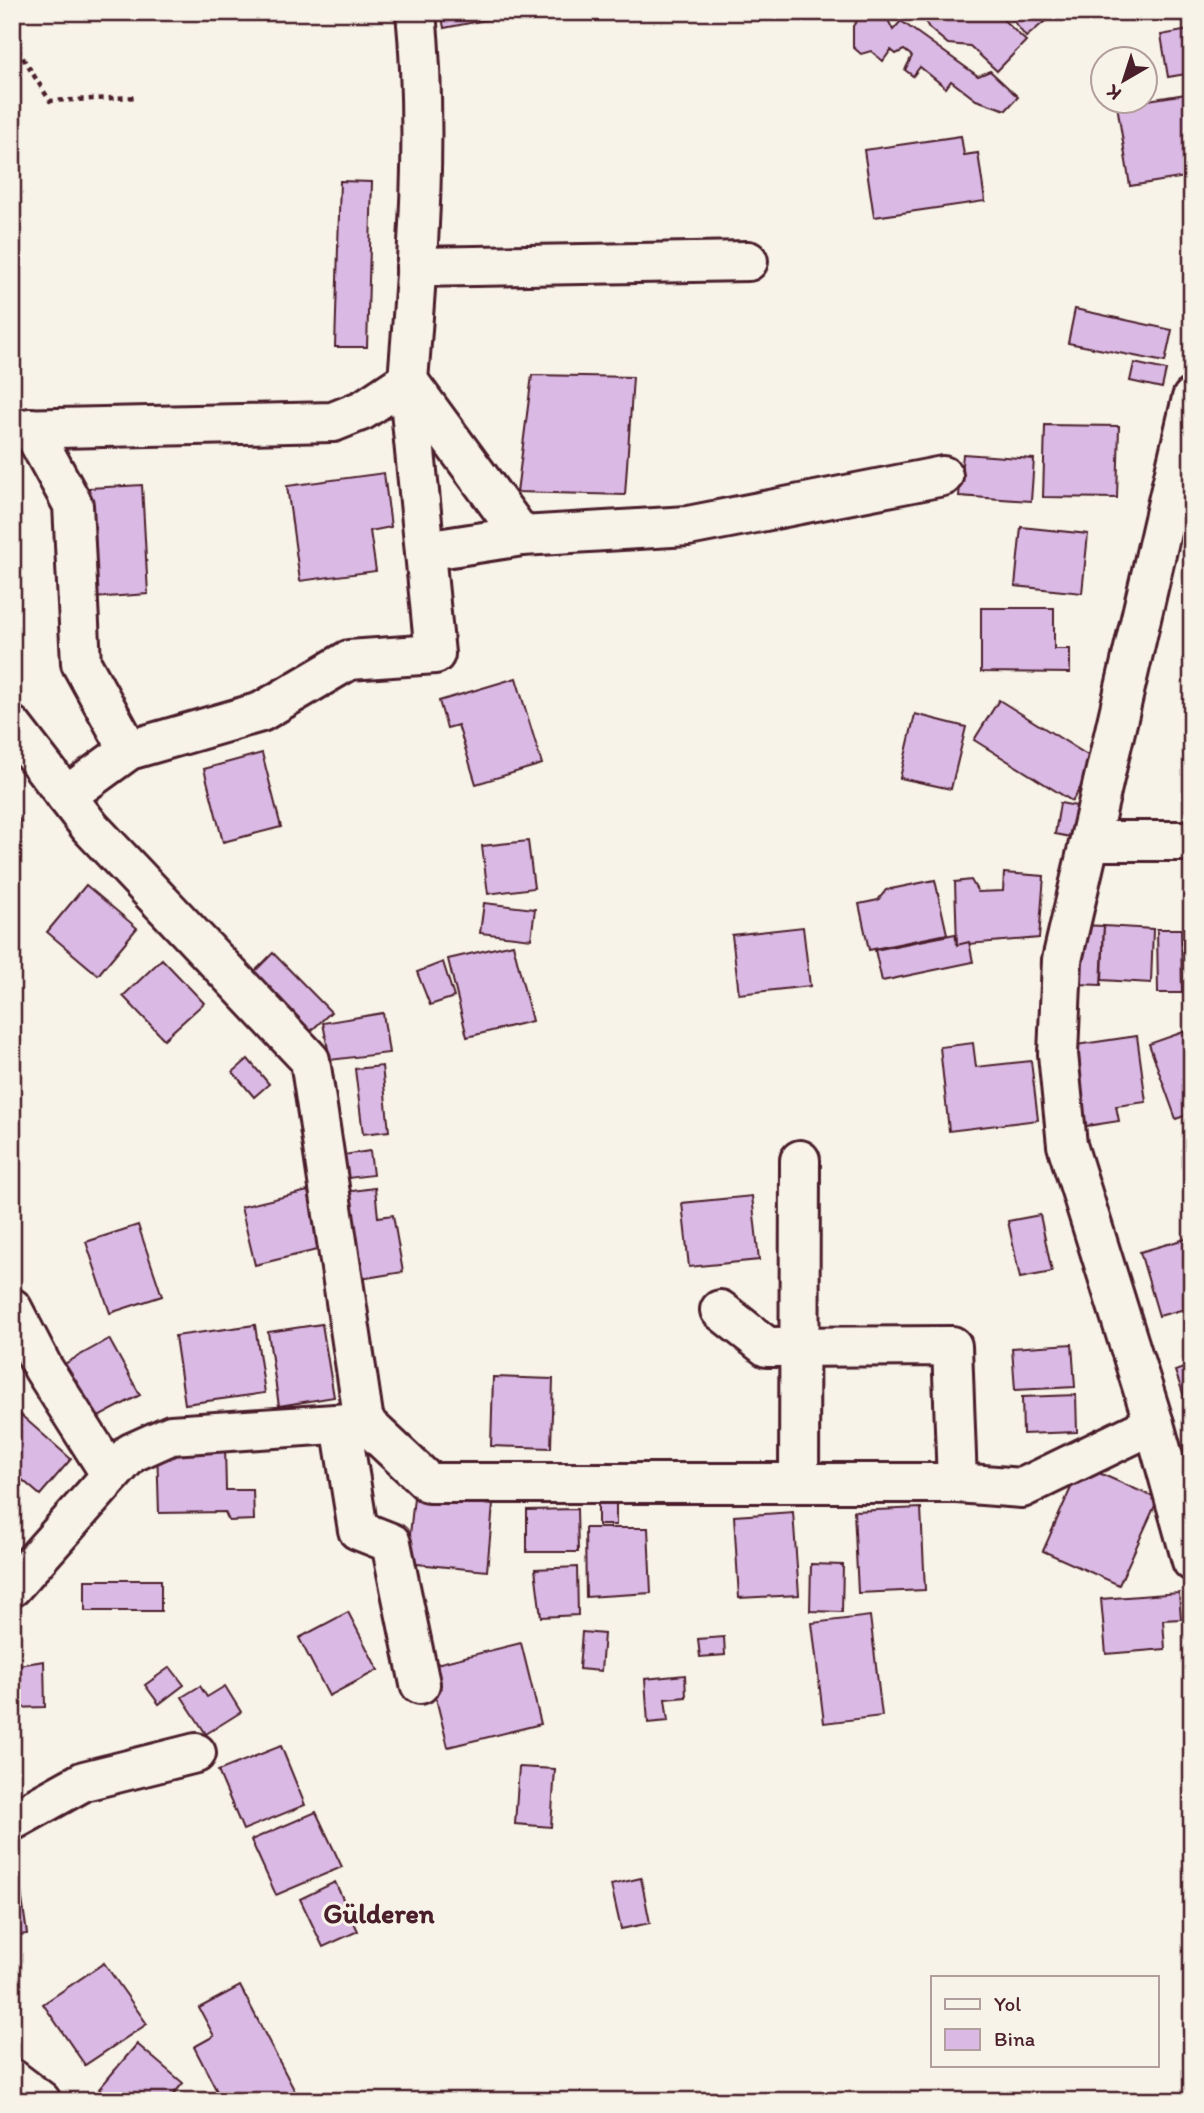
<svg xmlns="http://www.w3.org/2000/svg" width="1204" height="2113" font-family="Itim,sans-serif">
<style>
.building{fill:#dab9e4;stroke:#4a1f2b;stroke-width:2}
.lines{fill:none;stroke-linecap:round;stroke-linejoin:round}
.minor-casing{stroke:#4a1f2b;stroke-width:44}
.path{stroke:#4a1f2b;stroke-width:4.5;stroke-dasharray:5 5;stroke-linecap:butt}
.minor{stroke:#f7f3e8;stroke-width:38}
.labels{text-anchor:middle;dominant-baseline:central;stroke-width:6;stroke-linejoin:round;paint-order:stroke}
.quarter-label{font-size:28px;font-weight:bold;fill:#4a1f2b;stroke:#f7f3e8}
</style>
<rect width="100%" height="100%" fill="#f7f3e8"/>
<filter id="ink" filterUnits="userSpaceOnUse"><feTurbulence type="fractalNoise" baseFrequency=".0143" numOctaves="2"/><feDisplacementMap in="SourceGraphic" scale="14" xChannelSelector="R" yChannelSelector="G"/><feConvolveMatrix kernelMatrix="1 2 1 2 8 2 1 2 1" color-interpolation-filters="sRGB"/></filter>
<g filter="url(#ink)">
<g class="building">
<path d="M441,12h74l1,2 -72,14z"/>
<path d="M864,12h20l9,18 8,-9 77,55 12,-5 28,26 -12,13 -30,-10 -25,-19 -5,7 -26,-21 -7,9 -8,-6 7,-14 -8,-6 -8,4 -5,-4 -8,11 -12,-10 -10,3 -8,-7v-21z"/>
<path d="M920,12h75l31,29 -29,30 -27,-25 -22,-2 -19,-16z"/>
<path d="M1010,12h46l-30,25 -18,-23z"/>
<path d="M1186,12h6v61l-24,4 -7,-42 28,-5z"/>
<path d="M1192,93v83l-62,10 -13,-81z"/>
<path d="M961,136l3,19 14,-2 7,48 -111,16 -10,-67z"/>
<path d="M340,181l32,1 -5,165h-32z"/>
<path d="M1075,309l97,21 -7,32 -97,-19z"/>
<path d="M1134,363l32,7 -4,18 -32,-7z"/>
<path d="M532,375l101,2 -8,118 -108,-3z"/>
<path d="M1045,425l74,1 -2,72 -74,-1z"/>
<path d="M963,454l71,5 -3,42 -72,-5z"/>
<path d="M384,473l7,54 -21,4 6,40 -76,10 -13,-95z"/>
<path d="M142,485l6,109 -69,5 -7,-110z"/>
<path d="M1021,527l67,7 -6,59 -67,-7z"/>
<path d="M1192,529v60l-5,-59z"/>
<path d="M981,608h73v41h16v24l-89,-1z"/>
<path d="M516,678l26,86 -66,20 -18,-59 -11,3 -8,-27z"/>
<path d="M999,700l98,61 -25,40 -98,-61z"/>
<path d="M915,714l51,13 -15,62 -51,-11z"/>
<path d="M262,753l19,74 -58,15 -19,-73z"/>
<path d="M1060,803l22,4 -6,31 -21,-4z"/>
<path d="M12,810l9,12 -9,7z"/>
<path d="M528,841l6,47 -46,6 -6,-48z"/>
<path d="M1004,873l40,3 -5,62 -82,7 -2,-63 16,-2 7,12 25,-1z"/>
<path d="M935,880l12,54 -78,16 -10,-46 19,-4 8,-10z"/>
<path d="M86,885l51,43 -39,47 -51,-43z"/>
<path d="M484,903l51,6 -4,30 -51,-6z"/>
<path d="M1079,925l25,1 -3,59 -24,-1z"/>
<path d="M1104,926l49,3 -2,54 -49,-3z"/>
<path d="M803,927l7,59 -71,8 -7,-59z"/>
<path d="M1157,929h24l1,64h-24z"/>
<path d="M955,934l2,11 12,-3 4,20 -91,19 -7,-31z"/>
<path d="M513,944l19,77 -65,16 -19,-78z"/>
<path d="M273,953l58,59 -21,20 -57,-59z"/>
<path d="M162,959l42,44 -40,36 -41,-43z"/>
<path d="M443,962l11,35 -24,8 -13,-33z"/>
<path d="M383,1013l6,40 -59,7 -7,-37z"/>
<path d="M1192,1029v84l-16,6 -27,-75z"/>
<path d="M1137,1036l9,66 -30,4 3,15 -39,6 -11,-81z"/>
<path d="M973,1043l3,24 55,-6 7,59 -89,11 -9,-84z"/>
<path d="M248,1059l21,25 -15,13 -21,-25z"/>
<path d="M382,1066l7,65 -26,3 -8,-65z"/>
<path d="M370,1151l3,24 -33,4 -3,-23z"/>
<path d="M375,1188l3,29 15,-2 10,57 -49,8 -17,-87z"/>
<path d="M308,1191l13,58 -66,16 -14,-58z"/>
<path d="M752,1196l7,64 -70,7 -7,-64z"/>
<path d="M1040,1215l12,57 -32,6 -12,-57z"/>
<path d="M138,1225l24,71 -52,17 -24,-71z"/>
<path d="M1192,1237v70l-33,9 -19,-64z"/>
<path d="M322,1324l12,73 -55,9 -11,-74z"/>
<path d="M255,1325l10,68 -80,11 -10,-68z"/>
<path d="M109,1339l31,56 -49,26 -30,-55z"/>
<path d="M1072,1344l3,43 -60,3 -3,-42z"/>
<path d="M1192,1365v53l-17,-47z"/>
<path d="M493,1377l60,2 -2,69 -60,-2z"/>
<path d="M1076,1395l1,37 -54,2 -1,-37z"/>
<path d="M13,1408l58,51 -31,36 -28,-24z"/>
<path d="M225,1446l1,44h27l1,30 -25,1 -4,-9 -66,1 -2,-66z"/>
<path d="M1081,1465l77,34 -39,86 -76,-34z"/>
<path d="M414,1497l79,8 -6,66 -80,-8z"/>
<rect x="598" y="1501" width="18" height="24"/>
<path d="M921,1508l4,82 -67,3 -4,-82z"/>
<path d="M577,1509l1,43h-51v-42z"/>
<path d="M793,1512l6,83 -60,3 -5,-82z"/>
<path d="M585,1528h63l3,65 -65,4z"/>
<path d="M811,1564l32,1 -1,47 -32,-1z"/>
<path d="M577,1567l1,48 -37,2 -6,-48z"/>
<rect x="85" y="1580" width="76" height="31"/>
<path d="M1179,1593l2,26 -18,1 2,29 -59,5 -5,-55z"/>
<path d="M348,1612l30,58 -49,26 -30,-58z"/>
<path d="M870,1616l12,100 -58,7 -12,-100z"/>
<path d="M582,1632l22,2 -3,37 -22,-2z"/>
<path d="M724,1637l1,18 -25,2 -2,-18z"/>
<path d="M521,1643l20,81 -93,23 -20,-81z"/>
<path d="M44,1661l1,46 -33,1v-42z"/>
<path d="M170,1667l14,18 -25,19 -14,-19z"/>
<path d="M685,1675l1,22 -21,2 3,22 -20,2 -3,-44z"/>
<path d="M200,1686l7,11 18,-11 16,26 -35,22 -24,-37z"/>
<path d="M281,1746l24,59 -62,25 -25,-59z"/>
<path d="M519,1767l36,2 -4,58 -36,-3z"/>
<path d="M316,1812l26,55 -66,28 -25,-55z"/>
<path d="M19,1878l8,56 -15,2v-57z"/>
<path d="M641,1878l9,45 -29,6 -10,-44z"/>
<path d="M335,1882l23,49 -35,16 -23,-48z"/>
<path d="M104,1963l43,61 -62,41 -42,-61z"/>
<path d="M240,1986l60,115h-78l-28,-54 20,-11 -15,-28z"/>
<path d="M137,2044l46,39 -15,18h-55l-14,-12z"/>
</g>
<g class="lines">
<g class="minor-casing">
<g id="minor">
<path d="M416,267l332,-6"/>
<path d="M409,382l113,154 166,-10 255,-50"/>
<path d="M31,428l42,77 8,158 48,87"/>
<path d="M12,429l321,-7 30,-12 45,-30c10,-121 20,-246 8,-368"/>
<path d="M425,551l97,-15"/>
<path d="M12,726l78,101 220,233 54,362"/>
<path d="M66,796l63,-46 132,-38 88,-52 86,-6 -27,-274"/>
<path d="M1091,841h101"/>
<path d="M12,1308l31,60 68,107"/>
<path d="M720,1310l47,37 185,-1 5,137"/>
<path d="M341,1424l17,106 33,13 29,141"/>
<path d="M1154,1424l38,137"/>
<path d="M799,1483l1,-323"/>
<path d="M12,1587l119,-134 40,-18 193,-13 65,61h528l65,5 132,-64 -87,-279 -9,-91 4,-94 130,-562"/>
<path d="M12,1821l72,-40 112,-28"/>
<path d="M12,2079l29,22"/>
</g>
</g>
<path class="path" d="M12,30l4,17 34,54 87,-4"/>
<use href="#minor" class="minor"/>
</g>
</g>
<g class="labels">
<g class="quarter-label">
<text x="379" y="1913">Gülderen</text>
</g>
</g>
<rect width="1204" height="2113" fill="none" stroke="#f7f3e8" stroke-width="42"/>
<rect x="21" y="21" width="1162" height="2071" fill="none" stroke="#4a1f2b" stroke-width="2.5" filter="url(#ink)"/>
<rect x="931" y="1976" width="228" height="91" fill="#f7f3e8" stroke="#b29e9c" stroke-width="2"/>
<rect x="945" y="1999" width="35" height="10" fill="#f7f3e8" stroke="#b29e9c" stroke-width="2"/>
<text x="994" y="2011" font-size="21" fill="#4a1f2b">Yol</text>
<rect x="945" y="2029" width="35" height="21" fill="#dab9e4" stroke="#b29e9c" stroke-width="2"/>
<text x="994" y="2046" font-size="21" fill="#4a1f2b">Bina</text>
<g transform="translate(1124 80) rotate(219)"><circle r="33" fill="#f7f3e8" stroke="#b29e9c" stroke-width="2"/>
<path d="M0-5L12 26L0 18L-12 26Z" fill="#4a1f2b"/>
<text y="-10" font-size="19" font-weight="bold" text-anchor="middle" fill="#4a1f2b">K</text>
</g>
</svg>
